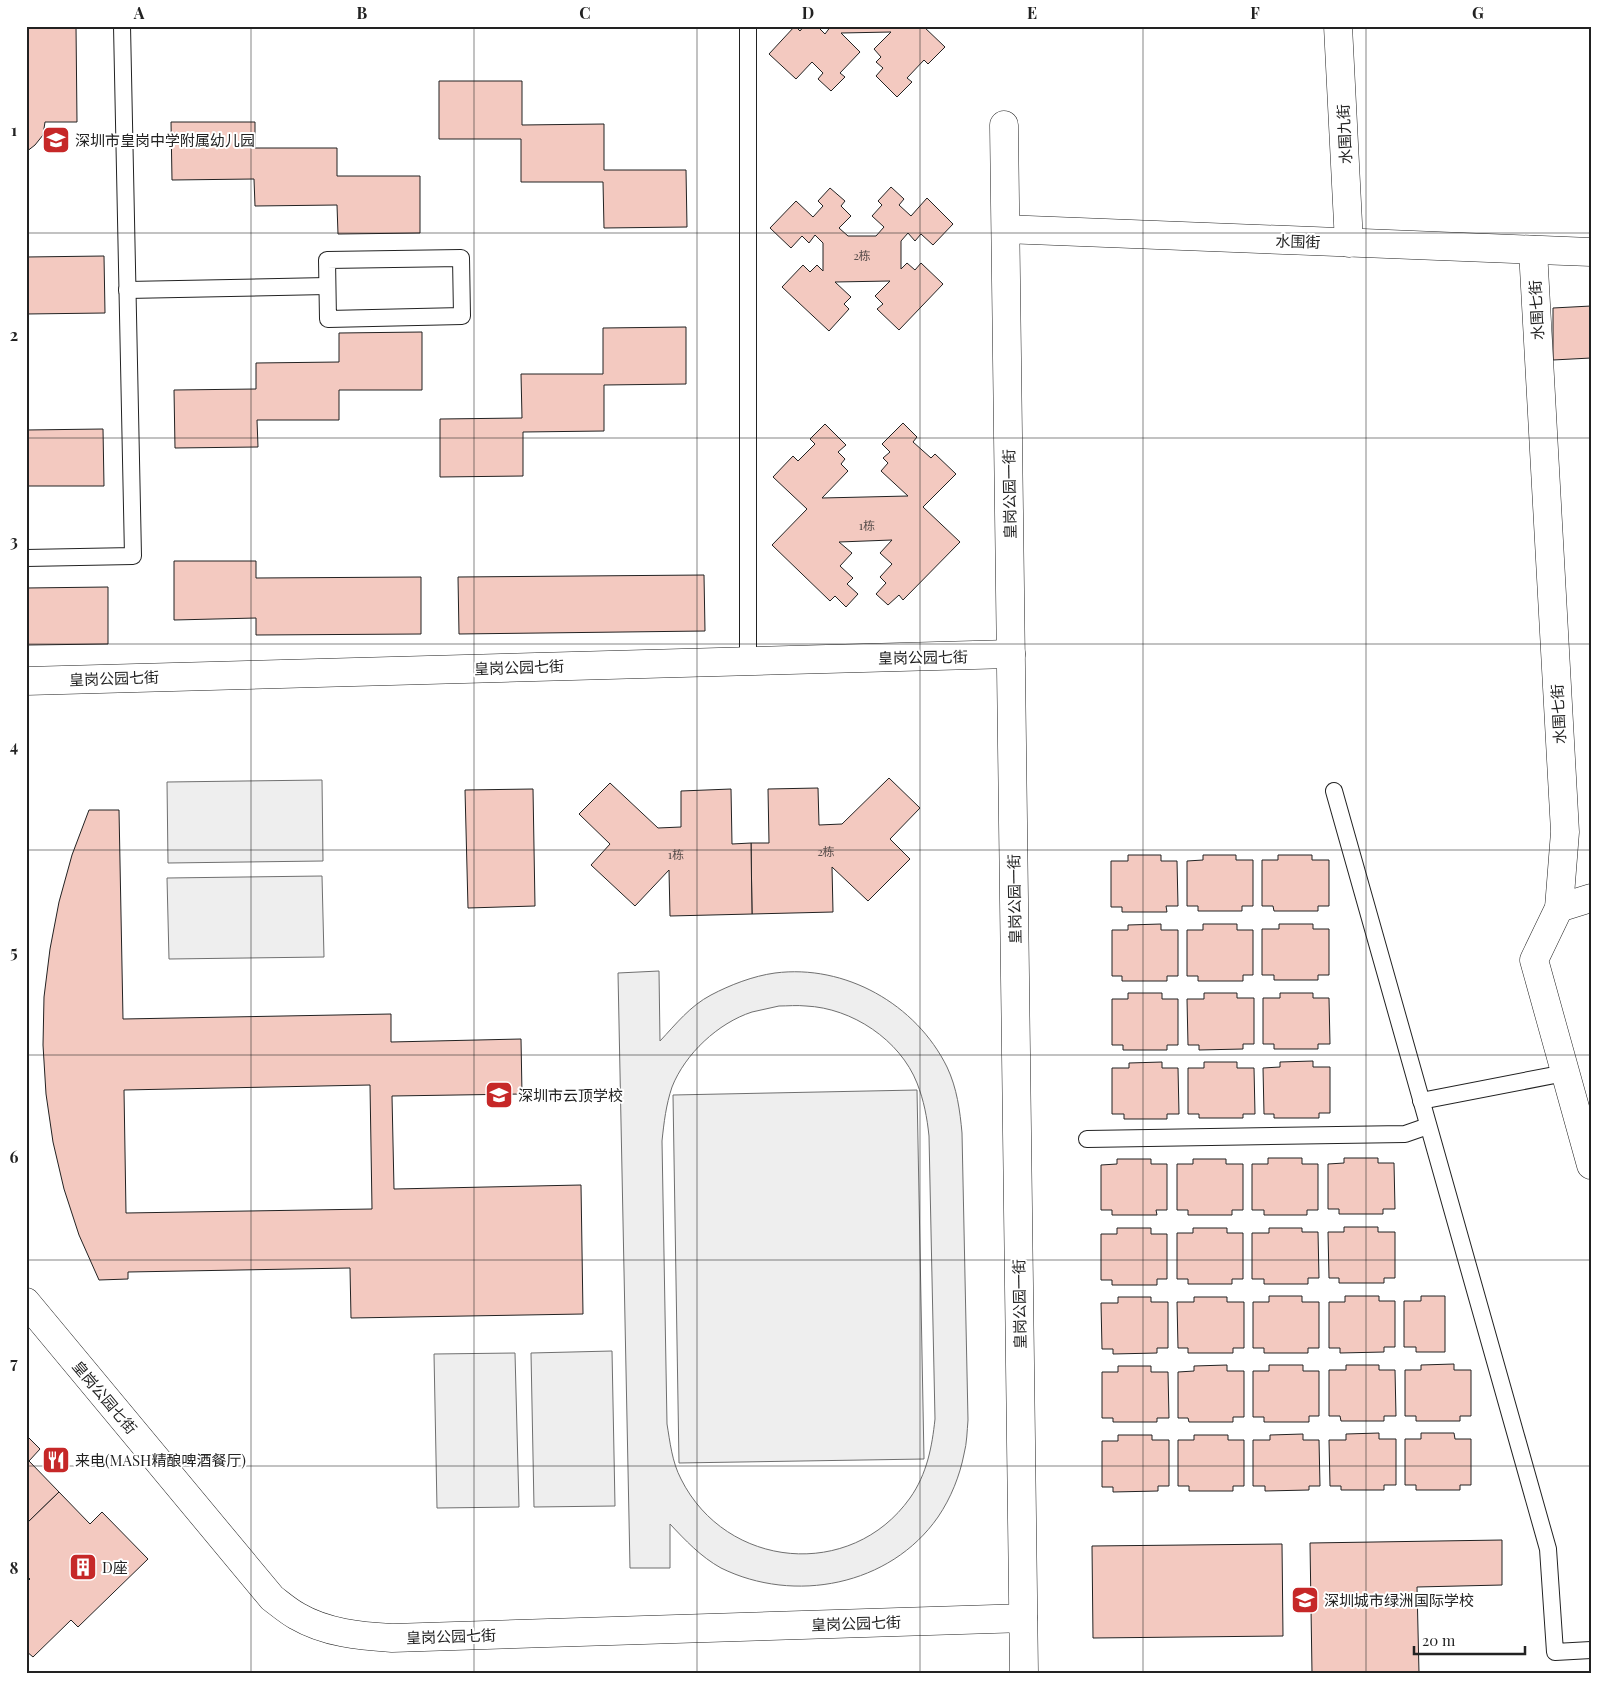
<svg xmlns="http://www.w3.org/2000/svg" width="1617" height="1699" font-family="'Playfair Display','Noto Sans SC',serif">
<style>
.pitch{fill:#eee;stroke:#6f6f6f;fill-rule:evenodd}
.building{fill:#f3c9c0;stroke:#222;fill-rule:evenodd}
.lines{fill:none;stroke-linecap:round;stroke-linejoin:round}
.lane-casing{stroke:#222;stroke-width:18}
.street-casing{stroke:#222;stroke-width:29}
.secondary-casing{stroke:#222;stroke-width:29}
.lane{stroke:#fff;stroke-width:16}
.street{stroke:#fff;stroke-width:28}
.secondary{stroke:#fff;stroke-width:28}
.grid{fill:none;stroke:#222;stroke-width:1;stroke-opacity:0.55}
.labels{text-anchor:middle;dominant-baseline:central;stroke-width:4;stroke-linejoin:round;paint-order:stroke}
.number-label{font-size:12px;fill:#564c4a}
.street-label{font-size:15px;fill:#222;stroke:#fff}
.poi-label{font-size:15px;fill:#222;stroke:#fff;text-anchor:start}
.neatline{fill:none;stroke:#222;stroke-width:2}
.grid-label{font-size:16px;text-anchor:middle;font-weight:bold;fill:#222}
</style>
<rect width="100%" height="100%" fill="#fff"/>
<g class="pitch">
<path d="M322,780l1,81 -155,2 -1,-81z"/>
<path d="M322,876l2,81 -155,2 -2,-81z"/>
<path d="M659,971l1,70c16,-17 30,-35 51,-46 19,-10 42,-19 64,-22 70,-9 141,31 172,94 10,21 13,44 15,66l6,287c-1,11 -1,23 -4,34 -4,21 -13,44 -26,63 -48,69 -144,87 -217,51 -20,-11 -36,-28 -51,-44v44h-40l-12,-595zM779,1006c9,0 18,-1 27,0 46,2 94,34 111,77 7,18 10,34 12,53l6,283c-3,28 -8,55 -25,79 -59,83 -184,71 -229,-19 -9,-17 -11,-37 -14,-55l-5,-283c2,-19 4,-36 10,-54 13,-33 46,-64 80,-75 9,-2 18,-4 27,-6z"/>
<path d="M917,1090l7,369 -245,4 -6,-368z"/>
<path d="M612,1351l3,155 -81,1 -3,-154z"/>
<path d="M515,1353l4,154 -82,1 -3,-154z"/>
</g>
<g class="building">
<path d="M26,26h50l1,96h-32l-2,13 -8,10 -9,7z"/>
<path d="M795,26l5,5 4,-5h13l8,8 6,-8h92l22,21 -17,17 -4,-4 -17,18 5,4 -15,15 -21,-21 7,-8 -7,-6 5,-5 -7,-8 17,-17 -50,1 19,19 -20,21 5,4 -14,14 -13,-12 5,-6 -11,-11 -16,17 -27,-25z"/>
<path d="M439,81h83v44l82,-1v46h82l1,57 -83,1 -1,-46h-82v-43h-82z"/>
<path d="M171,122h84v26h82v28h83v57l-82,1 -1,-29 -82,1 -1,-27 -82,1z"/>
<path d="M891,187l13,12 -5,6 12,11 16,-18 26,26 -20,21 -12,-11 -6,7 -7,-8 -7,8v28l6,-6 8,7 6,-7 22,21 -44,46 -22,-21 6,-5 -8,-8 15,-15 -55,1 16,15 -7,7 5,5 -20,22 -47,-44 21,-22 7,7 7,-7 6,6v-28l-8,-8 -6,8 -7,-7 -11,12 -21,-20 26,-27 17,16 10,-11 -5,-5 12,-13 15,13 -4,5 10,10 -12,12 9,8h28l8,-9 -12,-11 10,-11 -4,-4z"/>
<path d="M104,256l1,57 -79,1v-57z"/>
<path d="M1591,306v52l-38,2v-52z"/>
<path d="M686,327v57l-82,1v46l-81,1v44l-83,1v-58l82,-1 -1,-44h82v-46z"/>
<path d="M422,332v58h-83v30h-82l1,27 -83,1 -1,-58 82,-1v-26l83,-1v-29z"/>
<path d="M903,423l14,14 -4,5 18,16 4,-4 21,20 -33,33 37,35 -57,58 -4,-5 -11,10 -12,-11 10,-11 -6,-6 12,-13 -12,-11 12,-13 -53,2 13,11 -12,13 13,12 -6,6 11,10 -12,13 -11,-11 -5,5 -58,-56 35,-36 -34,-32 20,-21 5,5 17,-17 -5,-5 15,-15 21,21 -8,7 7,7 -4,5 7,7 -26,27 86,-2 -27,-25 7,-8 -5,-5 7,-6 -8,-8z"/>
<path d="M103,429l1,57h-78v-56z"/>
<path d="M174,561h82v17l165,-1v57l-165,1v-17l-82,2z"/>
<path d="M704,575l1,56 -246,3 -1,-57z"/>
<path d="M108,587v57l-82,1v-57z"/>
<path d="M889,778l31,30 -30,31 20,20 -42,42 -36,-34 1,45 -81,2 -1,-71h18l-1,-54 50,-1 1,37 23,-1z"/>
<path d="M610,783l48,45 23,-1v-36l50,-2 1,55 19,-1 1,71 -82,2 -1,-46 -34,36 -44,-41 19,-21 -31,-30z"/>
<path d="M533,789l2,117 -67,2 -3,-118z"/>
<path d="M89,810h30l4,209 268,-5v28l130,-3 1,55 -130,2 2,93 187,-4 2,129 -232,4 -1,-50 -222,4v7l-29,1 -20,-45 -15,-46 -11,-47 -7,-48 -3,-49 1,-48 6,-48 9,-47 13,-47zM370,1085l2,124 -246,4 -2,-123z"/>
<path d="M1128,855h33v6h16l1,45h-12l1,6h-45v-5h-11v-46h17z"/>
<path d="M1203,855h33v5h17v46h-11v5h-44v-5h-11v-45l16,-1z"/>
<path d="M1278,855h34v5h17v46h-11v5h-44l-1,-5h-11v-46h16z"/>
<path d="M1161,924v6h17v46h-11v5h-45v-5h-10v-46h16v-5z"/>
<path d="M1203,924h34v6h16v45h-10v6h-45v-5h-11v-46h16z"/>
<path d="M1279,924h34v5h16v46h-11v5h-44v-5h-12v-46h17z"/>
<path d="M1128,993h34v6h16v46h-11v5h-44v-5h-11v-46h16z"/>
<path d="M1204,993h33v5h17v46h-11v5l-44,1v-5h-11l-1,-46h17z"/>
<path d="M1280,993h33v5h16l1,46h-12v5h-44v-5h-11v-46h17z"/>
<path d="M1313,1061v6h17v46h-11v5h-45v-4h-10l-1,-46 17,-1v-5z"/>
<path d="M1162,1062v6h16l1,46h-12v5h-43v-5h-12v-46h17v-5z"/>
<path d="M1204,1062h33v6h17l1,46h-12v4h-44v-4h-11v-46h16z"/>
<path d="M1268,1158h34v6h16v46h-11v5h-43v-5h-12v-46h16z"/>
<path d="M1344,1158h34v5h16l1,46h-12v5h-44v-5h-11v-45l16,-1z"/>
<path d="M1117,1159h34v5h16v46h-11l1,5h-45v-5h-11v-45l16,-1z"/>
<path d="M1193,1159h33v5h17v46h-11v5h-44v-5h-11v-46h16z"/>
<path d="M1344,1227h34v5h17v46h-11v5h-45v-5h-10l-1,-46h16z"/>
<path d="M1117,1228h34v6h16v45h-10v6h-45v-5h-11v-46h16z"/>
<path d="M1193,1228h34v5h16v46h-11v5h-44v-5h-11v-46h16z"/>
<path d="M1269,1228h33v4h16l1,46h-11v6h-44v-5h-12v-46h17z"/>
<path d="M1269,1296h33v6h17v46h-11v5h-44v-5h-11v-46h16z"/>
<path d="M1345,1296h34v5h16v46h-11v5l-44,1v-5h-11v-46h16z"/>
<path d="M1421,1296h24v56h-29v-5h-12v-46h17z"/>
<path d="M1118,1297h33v5h17v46h-11v5l-44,1v-5h-11l-1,-46h17z"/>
<path d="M1194,1297h33v5h17v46h-11v5h-45v-5h-10l-1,-46h17z"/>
<path d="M1454,1364v6h17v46h-11v5h-44v-5h-11v-46h16v-5z"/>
<path d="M1227,1365v6h17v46h-11v5h-44l-1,-4h-10v-46l16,-1v-5z"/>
<path d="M1269,1365h34v6h16v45h-10v6h-45v-5h-11v-46h16z"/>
<path d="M1346,1365h33v5h16l1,46h-12v5h-43l-1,-5h-11v-46h17z"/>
<path d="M1118,1366h33v6h17l1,46h-12v4h-44v-4h-11v-46h16z"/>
<path d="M1379,1433v6h17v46h-12v5h-43v-4h-11l-1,-46h17v-6z"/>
<path d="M1421,1433h33l1,6h16v46h-11v5h-44v-5h-11v-46h16z"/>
<path d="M1303,1434v6h16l1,46h-11v4l-44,1v-5h-12v-46h17v-5z"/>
<path d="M26,1435l14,14 -11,12 30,31 -33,32z"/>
<path d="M1118,1435h34v5h17v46h-11v5l-45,1v-5h-11v-46h16z"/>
<path d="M1194,1435h34v5h16v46h-11v5h-44v-5h-11v-46h16z"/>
<path d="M59,1492l31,32 12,-12 46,47 -70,68 -7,-7 -38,37 -7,-6v-68l4,-4 -4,-4v-51z"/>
<path d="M1502,1540v45l-85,2 2,86h-107l-2,-130z"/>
<path d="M1282,1544l1,92 -190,2 -1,-92z"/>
</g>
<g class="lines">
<g class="lane-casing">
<g id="lane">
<path d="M748,26v635"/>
<path d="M461,258l1,58 -134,3 -1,-59z"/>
<path d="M127,290l200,-4"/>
<path d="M26,558l107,-2 -11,-530"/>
<path d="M1334,791l214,758 7,103 36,-2"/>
<path d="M1421,1101l144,-28"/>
<path d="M1087,1139l318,-5 23,-8"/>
</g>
</g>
<g class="street-casing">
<g id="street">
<path d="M1338,26l11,217"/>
<path d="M1006,229l585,23"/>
<path d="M1533,250l32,582 -6,76 -25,52 57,205"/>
<path d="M26,681l985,-27"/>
<path d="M1559,908l32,-10"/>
<path d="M26,1302l246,296c8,6 16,13 25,18 29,17 63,20 95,22l631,-20"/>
</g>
</g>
<g class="secondary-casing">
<path id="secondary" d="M1004,125l20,1548"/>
</g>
<use href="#lane" class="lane"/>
<use href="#street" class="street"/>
<use href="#secondary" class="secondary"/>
</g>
<path class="grid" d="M251,26v1647M474,26v1647M697,26v1647M920,26v1647M1143,26v1647M1366,26v1647M26,233h1565M26,438h1565M26,644h1565M26,850h1565M26,1055h1565M26,1260h1565M26,1466h1565"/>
<defs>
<g id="school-square" transform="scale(1.4375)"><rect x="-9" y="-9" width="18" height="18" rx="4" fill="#c62828" stroke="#fff"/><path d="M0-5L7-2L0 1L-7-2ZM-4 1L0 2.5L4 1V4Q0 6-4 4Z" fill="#fff"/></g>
<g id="restaurant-square" transform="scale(1.4375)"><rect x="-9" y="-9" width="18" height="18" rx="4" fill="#c62828" stroke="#fff"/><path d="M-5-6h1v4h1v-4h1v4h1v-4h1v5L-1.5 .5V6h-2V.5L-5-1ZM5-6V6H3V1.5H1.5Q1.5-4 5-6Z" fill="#fff"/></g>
<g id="building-square" transform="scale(1.4375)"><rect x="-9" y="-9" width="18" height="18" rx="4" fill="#c62828" stroke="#fff"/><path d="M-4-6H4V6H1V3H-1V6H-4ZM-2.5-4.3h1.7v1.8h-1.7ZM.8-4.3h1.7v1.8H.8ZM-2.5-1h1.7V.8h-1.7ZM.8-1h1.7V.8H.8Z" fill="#fff"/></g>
</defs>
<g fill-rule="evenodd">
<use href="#school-square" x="56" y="140"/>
<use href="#school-square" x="499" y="1095"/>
<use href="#restaurant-square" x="56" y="1460"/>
<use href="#building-square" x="83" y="1567"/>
<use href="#school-square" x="1305" y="1600"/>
</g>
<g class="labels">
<g class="number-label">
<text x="862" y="255">2栋</text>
<text x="867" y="525">1栋</text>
<text x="826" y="851">2栋</text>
<text x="676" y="854">1栋</text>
</g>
<g class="street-label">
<text transform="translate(1344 134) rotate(-93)">水围九街</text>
<text transform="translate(1298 241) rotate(2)">水围街</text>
<text transform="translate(1536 310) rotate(-93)">水围七街</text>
<text transform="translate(1009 494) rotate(-91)">皇岗公园一街</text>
<text transform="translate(923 657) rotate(-1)">皇岗公园七街</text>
<text transform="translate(519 667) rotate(-2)">皇岗公园七街</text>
<text transform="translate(114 678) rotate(-2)">皇岗公园七街</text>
<text transform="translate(1558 714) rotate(-93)">水围七街</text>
<text transform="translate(1014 899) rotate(-91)">皇岗公园一街</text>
<text transform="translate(1019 1304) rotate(-91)">皇岗公园一街</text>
<text transform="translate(105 1397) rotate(50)">皇岗公园七街</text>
<text transform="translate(856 1623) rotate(-2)">皇岗公园七街</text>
<text transform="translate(451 1636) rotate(-2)">皇岗公园七街</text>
</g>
<g class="poi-label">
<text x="75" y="140">深圳市皇岗中学附属幼儿园</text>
<text x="518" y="1095">深圳市云顶学校</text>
<text x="75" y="1460">来电(MASH精酿啤酒餐厅)</text>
<text x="102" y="1567">D座</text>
<text x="1324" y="1600">深圳城市绿洲国际学校</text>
</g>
</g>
<rect width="1617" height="1699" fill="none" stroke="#ffffff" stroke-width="55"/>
<path d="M1414 1646v8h111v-8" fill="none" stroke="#222222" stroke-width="2.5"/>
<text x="1422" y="1646" font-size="15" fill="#222222" stroke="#ffffff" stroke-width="4" paint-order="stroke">20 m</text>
<rect x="28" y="28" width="1562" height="1644" class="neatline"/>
<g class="grid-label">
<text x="139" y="19">A</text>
<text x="362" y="19">B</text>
<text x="585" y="19">C</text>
<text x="808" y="19">D</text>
<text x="1032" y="19">E</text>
<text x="1255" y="19">F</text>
<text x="1478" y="19">G</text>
<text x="14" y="136">1</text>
<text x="14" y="341">2</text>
<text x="14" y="547">3</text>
<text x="14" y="752">4</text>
<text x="14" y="958">5</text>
<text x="14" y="1163">6</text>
<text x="14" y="1369">7</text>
<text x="14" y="1574">8</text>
</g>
</svg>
